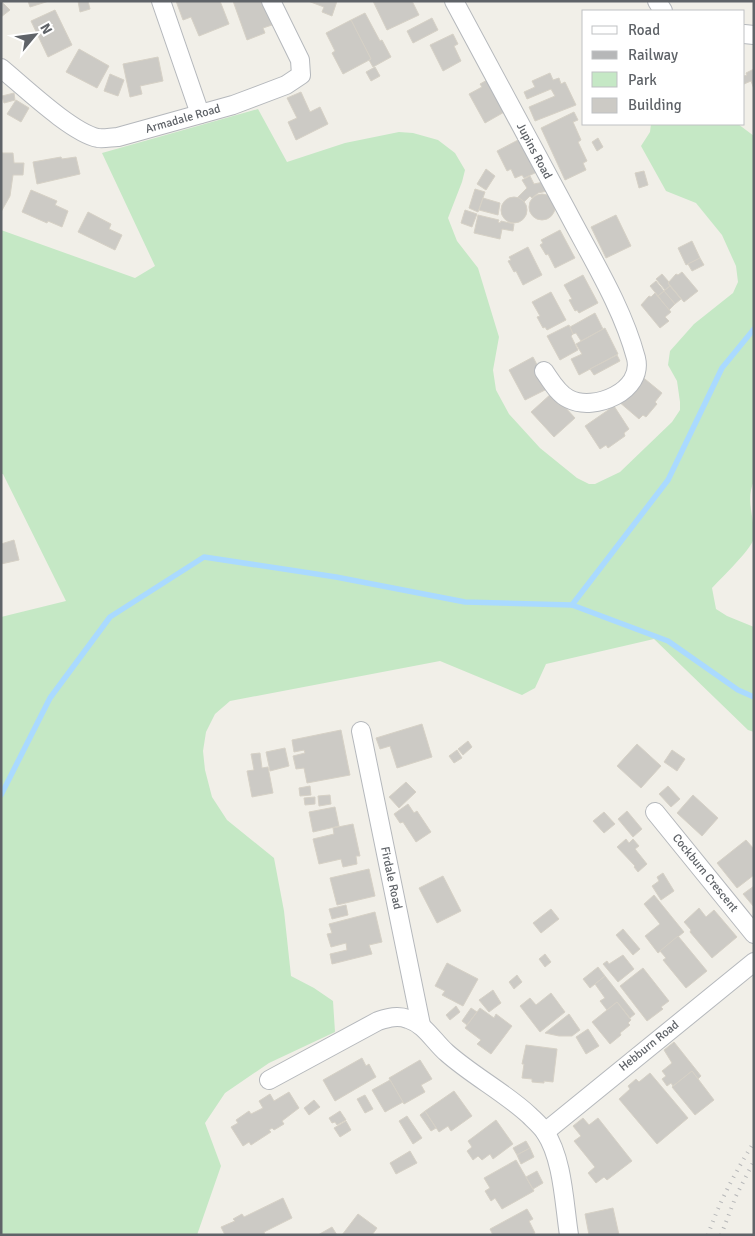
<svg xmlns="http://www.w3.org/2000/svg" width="755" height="1236" font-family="Signika,sans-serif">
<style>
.green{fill:#c5e8c5}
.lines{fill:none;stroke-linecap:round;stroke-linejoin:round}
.stream{stroke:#aadaff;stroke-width:5.5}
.building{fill:#cccac5;stroke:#d6d1c6}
.minor-casing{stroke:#b5b8bc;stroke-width:20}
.minor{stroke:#fff;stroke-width:18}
.rail{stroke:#b6b7b8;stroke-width:4;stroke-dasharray:1 6;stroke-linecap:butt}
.labels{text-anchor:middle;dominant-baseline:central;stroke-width:4.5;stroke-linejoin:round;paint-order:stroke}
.street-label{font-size:12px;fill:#5f6368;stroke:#fff}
</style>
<rect width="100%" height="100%" fill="#f1efe8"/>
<path class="green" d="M258,109l29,53 58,-19 54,-11 14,1 25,7 17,13 10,17 -3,12 -14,36 9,23 21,27 21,69 -6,33 3,20 13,24 31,34 37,30 12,6h6l25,-12 52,-50 8,-12v-8l-3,-21 -9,-16 2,-14 24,-27 39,-31 5,-11 -2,-16 -14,-31 -26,-32 -30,-12 -25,-45 9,-14 1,-8h87l16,12v345c-9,19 1,38 0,57 -3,12 -33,40 -42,50l4,21 11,7 27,11v105l-6,-2 -94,-91 -108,25 -11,24 -13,7 -82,-34 -210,40 -15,13 -9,18 -3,19 2,19 7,27 15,23 47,38 10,53 7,65 23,12 19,13 2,31 -66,31 -44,30 -20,30 16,43 -24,69h-196v-618l65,-16 -63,-127h-2v-244l134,48 20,-12 -53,-113z"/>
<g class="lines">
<g class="stream">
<path d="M572,605l96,36 70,49 16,7"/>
<path d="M1,795l49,-97 60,-81 94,-60 132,20 129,25 107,3 96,-125 54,-112 32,-39"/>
</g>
</g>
<g class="building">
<path d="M1,1l9,9 -9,7z"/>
<path d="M28,1h21l-19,6z"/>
<path d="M78,1h10l2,8 -10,3z"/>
<path d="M176,1h44l9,23 -30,12 -8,-19 -8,3z"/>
<path d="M233,1h35v14l4,10 -9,3 2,5 -18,7z"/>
<path d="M308,1h29l-5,15 -10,-4 2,-5z"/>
<path d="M373,1h39l7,14 -32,15z"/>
<path d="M55,10l17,35 -24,12 -17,-36z"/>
<path d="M365,13l15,28 2,-1 9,17 -18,10 -4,-7 2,-1 -20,-39z"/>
<path d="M432,18l6,12 -25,13 -6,-12z"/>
<path d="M351,20l20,39 -28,15 -11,-21 3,-2 -9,-18z"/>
<path d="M453,34l5,10 -4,2 7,15 -18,10 -13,-26z"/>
<path d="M79,49l30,17 -12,22 -31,-16z"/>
<path d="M158,57l5,24 -23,5 2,8 -12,3 -7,-33z"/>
<path d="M375,67l5,9 -9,5 -5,-9z"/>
<path d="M754,69v20l-3,-8 -7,3v-8l3,-1 -1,-2z"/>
<path d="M550,73l3,7 6,-2 2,6 4,-2 11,23 -41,16 -6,-14 26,-11 -4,-7 -24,10 -3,-7 11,-5 -3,-6z"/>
<path d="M110,74l14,6 -6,16 -14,-5z"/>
<path d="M489,79l17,32 -21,12 -16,-29 13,-7 -2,-3z"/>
<path d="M301,92l9,20 10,-5 8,17 -32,16 -8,-18 9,-4 -10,-20z"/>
<path d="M14,93l1,7 -11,3 -2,-7z"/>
<path d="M16,100l13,8 -8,14 -14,-8z"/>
<path d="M574,112l4,8 -5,2 8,18 -3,2 9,19 -4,2 3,7 -21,10 -24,-52z"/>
<path d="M598,138l5,9 -6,4 -5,-9z"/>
<path d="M520,139l17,33 -13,6 -2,-3 -7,3 -4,-9 -4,2 -10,-20z"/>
<path d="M1,151l1,2h11l1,10h10l-1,12h-10l-3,21 -9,16z"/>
<path d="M61,157l1,2 14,-2 4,17 -43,10 -4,-22z"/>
<path d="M486,169l9,7 -9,14 -9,-6z"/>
<path d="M644,171l4,14 -9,3 -4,-15z"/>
<path d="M530,176l4,8 14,-3 4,9 -14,3 -6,5 -2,-2 -6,6 -7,-4 10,-10 -5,-8z"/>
<path d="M475,189l10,3 -7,20 -9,-4z"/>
<path d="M31,190l26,11 -2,4 13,6 -6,16 -14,-6 -1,2 -25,-11z"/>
<circle cx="542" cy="207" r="13"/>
<circle cx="514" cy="210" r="13"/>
<path d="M483,198l17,5 -2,12 -19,-5z"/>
<path d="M465,210l12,4 -5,13 -11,-4z"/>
<path d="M88,212l23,12 -2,5 13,6 -7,15 -37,-18z"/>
<path d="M478,215l21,5 -1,2 2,1 1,-2 13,3 -1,7 -11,-2 -2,10 -26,-6z"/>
<path d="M616,215l15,31 -25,12 -15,-31z"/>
<path d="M560,230l15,28 -20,10 -7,-14 -2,1 -6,-10 3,-2 -2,-3z"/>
<path d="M692,241l8,17 -14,7 -8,-17z"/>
<path d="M528,247l14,28 -19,10 -7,-14 -2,1 -6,-11 3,-1 -2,-3z"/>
<path d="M700,258l4,7 -12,6 -4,-7z"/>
<path d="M682,272l16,19 -14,11 -16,-19 8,-9 2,1z"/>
<path d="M662,274l7,8 -1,1 2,3 -5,4 -9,-11z"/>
<path d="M583,275l15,28 -19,10 -2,-3 -2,1 -6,-11 3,-1 -8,-14z"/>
<path d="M656,281l8,10 -6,5 -8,-10z"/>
<path d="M670,286l11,13 -6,5 -11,-13z"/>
<path d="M664,291l11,13 -6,6 -11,-14z"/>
<path d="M551,292l15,28 -19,10 -2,-3 -2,1 -6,-11 3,-1 -8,-14z"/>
<path d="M655,293l16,19 -6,5 4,4 -9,7 -19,-23 8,-9 2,1z"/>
<path d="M595,313l8,16 -22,12 -5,-8 -3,1 -3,-7z"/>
<path d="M569,325l4,9 -2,2 7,14 -18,10 -13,-24z"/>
<path d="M605,328l13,26 -39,21 -8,-16 11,-5 -6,-10z"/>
<path d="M617,355l3,6 -26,14 -4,-6z"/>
<path d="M533,357l16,31 -24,12 -16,-30z"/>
<path d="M640,375l22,18 -7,9 2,2 -11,13 -3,-2 -4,4 -21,-18z"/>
<path d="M552,393l23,25 -21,19 -23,-25z"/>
<path d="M614,406l15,23 -5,4 1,3 -17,12 -2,-3 -6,4 -15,-23z"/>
<path d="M14,540l5,20 -18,4v-20z"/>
<path d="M422,724l10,33 -35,11 -7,-22 -10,3 -4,-11z"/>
<path d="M341,730l9,45 -43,8 -3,-15 -8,1 -3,-13 12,-3 -1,-3 -10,2 -2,-12z"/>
<path d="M468,741l4,6 -9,8 -5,-6z"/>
<path d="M637,744l24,22 -20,22 -24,-22z"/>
<path d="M285,748l4,18 -19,5 -4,-19z"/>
<path d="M457,750l5,8 -8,5 -5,-7z"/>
<path d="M672,750l13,9 -8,12 -13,-9z"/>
<path d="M260,753l2,15 6,-1 5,26 -21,4 -5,-26 7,-1 -3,-16z"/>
<path d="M406,782l10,10 -17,16 -10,-11z"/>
<path d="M310,786l1,9 -11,1 -1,-8z"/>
<path d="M668,786l12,13 -9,8 -12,-13z"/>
<path d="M330,795l1,9 -12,2 -1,-10z"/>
<path d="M693,795l25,23 -16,18 -25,-23z"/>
<path d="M315,797v7l-10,1 -1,-7z"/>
<path d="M408,804l6,9 3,-2 14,21 -15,10 -13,-20 -3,1 -6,-9z"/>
<path d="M335,807l4,19 -26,6 -4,-20z"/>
<path d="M627,811l15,18 -9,8 -15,-18z"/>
<path d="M604,812l11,12 -11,9 -11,-12z"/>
<path d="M353,824l7,32h-4l1,8 -14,3 -2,-8 -22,5 -6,-25 21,-5 -1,-6z"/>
<path d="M626,839l3,4 4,-4 6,7 -4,3 12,15 -9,8 -4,-5 1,-1 -18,-19z"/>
<path d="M746,840l8,9v26l-17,13 -20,-25z"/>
<path d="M369,869l6,27 -38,9 -7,-27z"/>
<path d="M663,873l11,18 -13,9 -9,-14 7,-5 -2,-4z"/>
<path d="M443,876l18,35 -24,12 -18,-35z"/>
<path d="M754,886v21l-11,-13z"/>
<path d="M654,895l30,37 -26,21 -13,-17 15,-12 -16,-20z"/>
<path d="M346,905l2,10 -16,4 -3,-10z"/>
<path d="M699,908l7,9 8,-7 23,27 -25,21 -22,-26 1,-2 -7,-8z"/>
<path d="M551,909l8,10 -18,14 -8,-10z"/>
<path d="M375,912l7,30 -13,3 3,9 -40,10 -2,-10 17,-4 -1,-7 -15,4 -4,-13 5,-1 -3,-9z"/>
<path d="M623,929l17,20 -7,6 -17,-20z"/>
<path d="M678,936l29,35 -21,17 -23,-28 3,-2 -6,-7z"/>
<path d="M545,954l6,8 -6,5 -6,-8z"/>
<path d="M623,955l11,14 -16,13 -15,-18 4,-3 2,3z"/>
<path d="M447,963l31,16 -15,27 -21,-11 3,-4 -10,-5z"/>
<path d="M598,967l7,9 -15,12 -7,-9z"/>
<path d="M643,968l26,33 -8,6 2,2 -16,12 -27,-35z"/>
<path d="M517,975l5,7 -8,7 -5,-7z"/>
<path d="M605,976l30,38 -5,4 -13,-16 -10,8 -7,-9 5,-3 -10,-14z"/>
<path d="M493,990l8,13 -12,9 -10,-12z"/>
<path d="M551,993l14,19 -25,20 -20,-26 10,-8 6,7z"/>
<path d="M617,1002l14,18 -3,3 2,2 -10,8 1,2 -11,9 -18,-22z"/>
<path d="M456,1006l4,6 -10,8 -4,-5z"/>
<path d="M471,1008l6,4 -10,13 -5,-4z"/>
<path d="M480,1008l14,10 2,-4 16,12 -21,28 -14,-10 4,-4 -16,-12z"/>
<path d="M569,1014l11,16 -8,6h-13l-14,-3z"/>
<path d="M588,1029l11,17 -13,8 -10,-17z"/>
<path d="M674,1042l27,34 -3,3 -6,-8 -19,15 -2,-3 -4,3 -5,-7 4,-3 -4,-5 10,-8 -8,-13z"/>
<path d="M526,1045l31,4 -4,33 -9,-1v2l-12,-1v-3l-10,-1 2,-14h-2z"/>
<path d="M362,1058l4,8 3,-2 7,13 -41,24 -12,-21z"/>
<path d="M420,1060l12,19 -11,6 4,7 -21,12 -15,-26z"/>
<path d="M692,1071l22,29 -19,15 -23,-28z"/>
<path d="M650,1073l38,45 -31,26 -38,-45 11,-10 -2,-3 8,-7 3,3z"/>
<path d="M390,1080l13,22 -18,10 -13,-22z"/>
<path d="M454,1091l18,25 -21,15 -3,-5 -9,6 -14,-21z"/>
<path d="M289,1092l10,16 -17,13 2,3 -10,6 -2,-2 -3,2 2,2 -20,13 -2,-3 -6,4 -12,-19 7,-4 -2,-3 13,-9 2,3 12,-6 -4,-7 11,-7 4,7z"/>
<path d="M365,1095l8,14 -8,4 -8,-14z"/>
<path d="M314,1100l6,7 -11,8 -5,-7z"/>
<path d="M340,1111l6,9 -9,5 -2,-3 -3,1 -3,-5z"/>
<path d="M425,1111l11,17 -5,3 -11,-16z"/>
<path d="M407,1116l15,22 -9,6 -14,-23z"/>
<path d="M583,1118l6,7 9,-7 34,43 -25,19 -3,-3 -8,6 -8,-10 7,-6 -21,-26 7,-5 -8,-10z"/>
<path d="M496,1120l17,24 -20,15 -3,-5 -8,6 -4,-4 -5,4 -6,-9 5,-4 -4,-6z"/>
<path d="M346,1121l5,9 -11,7 -6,-9z"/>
<path d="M526,1141l4,7 -13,7 -4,-7z"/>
<path d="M530,1148l4,9 -13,7 -4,-9z"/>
<path d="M410,1151l7,12 -21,11 -6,-11z"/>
<path d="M516,1160l18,31 -32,18 -7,-11 -4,3 -6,-10 5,-3 -6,-10z"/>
<path d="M537,1171l6,12 -10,6 -7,-12z"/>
<path d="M283,1198l9,20 -28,14 1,3h-40l-4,-8 14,-6 -2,-2 9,-5 2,3z"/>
<path d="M613,1208l6,27h-30l-4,-21z"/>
<path d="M527,1209l6,10 -4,2 6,12 -4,2h-38l-3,-6z"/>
<path d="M358,1214l19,14 -5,7h-30z"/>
<path d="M332,1227l5,8h-19z"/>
</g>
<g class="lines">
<g class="minor-casing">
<g id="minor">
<path d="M161,1l39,113"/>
<path d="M454,1c37,70 75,140 113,210 25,48 55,95 69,147 8,33 -42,54 -67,41 -11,-5 -18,-18 -25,-28"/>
<path d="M657,1l6,10"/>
<path d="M744,34l10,1"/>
<path d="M1,68c22,18 71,65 97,70 6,1 14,-1 20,-1l115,-32 53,-20 15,-10 -1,-15 -29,-59"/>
<path d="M361,731l60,294"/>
<path d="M655,812l99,122"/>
<path d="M269,1080l109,-59c10,-3 19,-6 30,-2 17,5 26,23 39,34 26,23 57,39 82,62 5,5 12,11 16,17 18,27 19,71 24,103"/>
<path d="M545,1132l209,-170"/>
</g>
</g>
<use href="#minor" class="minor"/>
<g class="rail">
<path d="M708,1235c11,-33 28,-64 46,-93"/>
<path d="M721,1235l15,-39 18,-35"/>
</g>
</g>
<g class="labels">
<g class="street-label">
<text transform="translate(183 119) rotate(-16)">Armadale Road</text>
<text transform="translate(534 151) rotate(62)">Jupins Road</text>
<text transform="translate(705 873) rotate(51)">Cockburn Crescent</text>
<text transform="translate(391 878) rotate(78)">Firdale Road</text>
<text transform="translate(649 1046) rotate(-39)">Hebburn Road</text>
</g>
</g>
<rect width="755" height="1236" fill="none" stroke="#5f6368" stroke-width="5"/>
<rect x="582" y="10" width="162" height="115" fill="#ffffff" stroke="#bfc1c3"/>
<rect x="592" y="26" width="25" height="8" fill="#ffffff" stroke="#bfc1c3"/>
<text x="628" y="35" font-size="15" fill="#5f6368">Road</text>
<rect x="592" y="51" width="25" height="8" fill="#b6b7b8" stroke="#bfc1c3"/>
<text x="628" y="60" font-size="15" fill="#5f6368">Railway</text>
<rect x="592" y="72" width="25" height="15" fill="#c5e8c5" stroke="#bfc1c3"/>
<text x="628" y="85" font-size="15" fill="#5f6368">Park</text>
<rect x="592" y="98" width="25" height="15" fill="#cccac5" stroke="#bfc1c3"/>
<text x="628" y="110" font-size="15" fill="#5f6368">Building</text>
<g transform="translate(35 35) rotate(61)" stroke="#ffffff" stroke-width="4" paint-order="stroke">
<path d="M0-4L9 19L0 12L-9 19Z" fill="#5f6368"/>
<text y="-8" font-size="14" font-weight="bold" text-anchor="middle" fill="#5f6368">N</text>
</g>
</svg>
